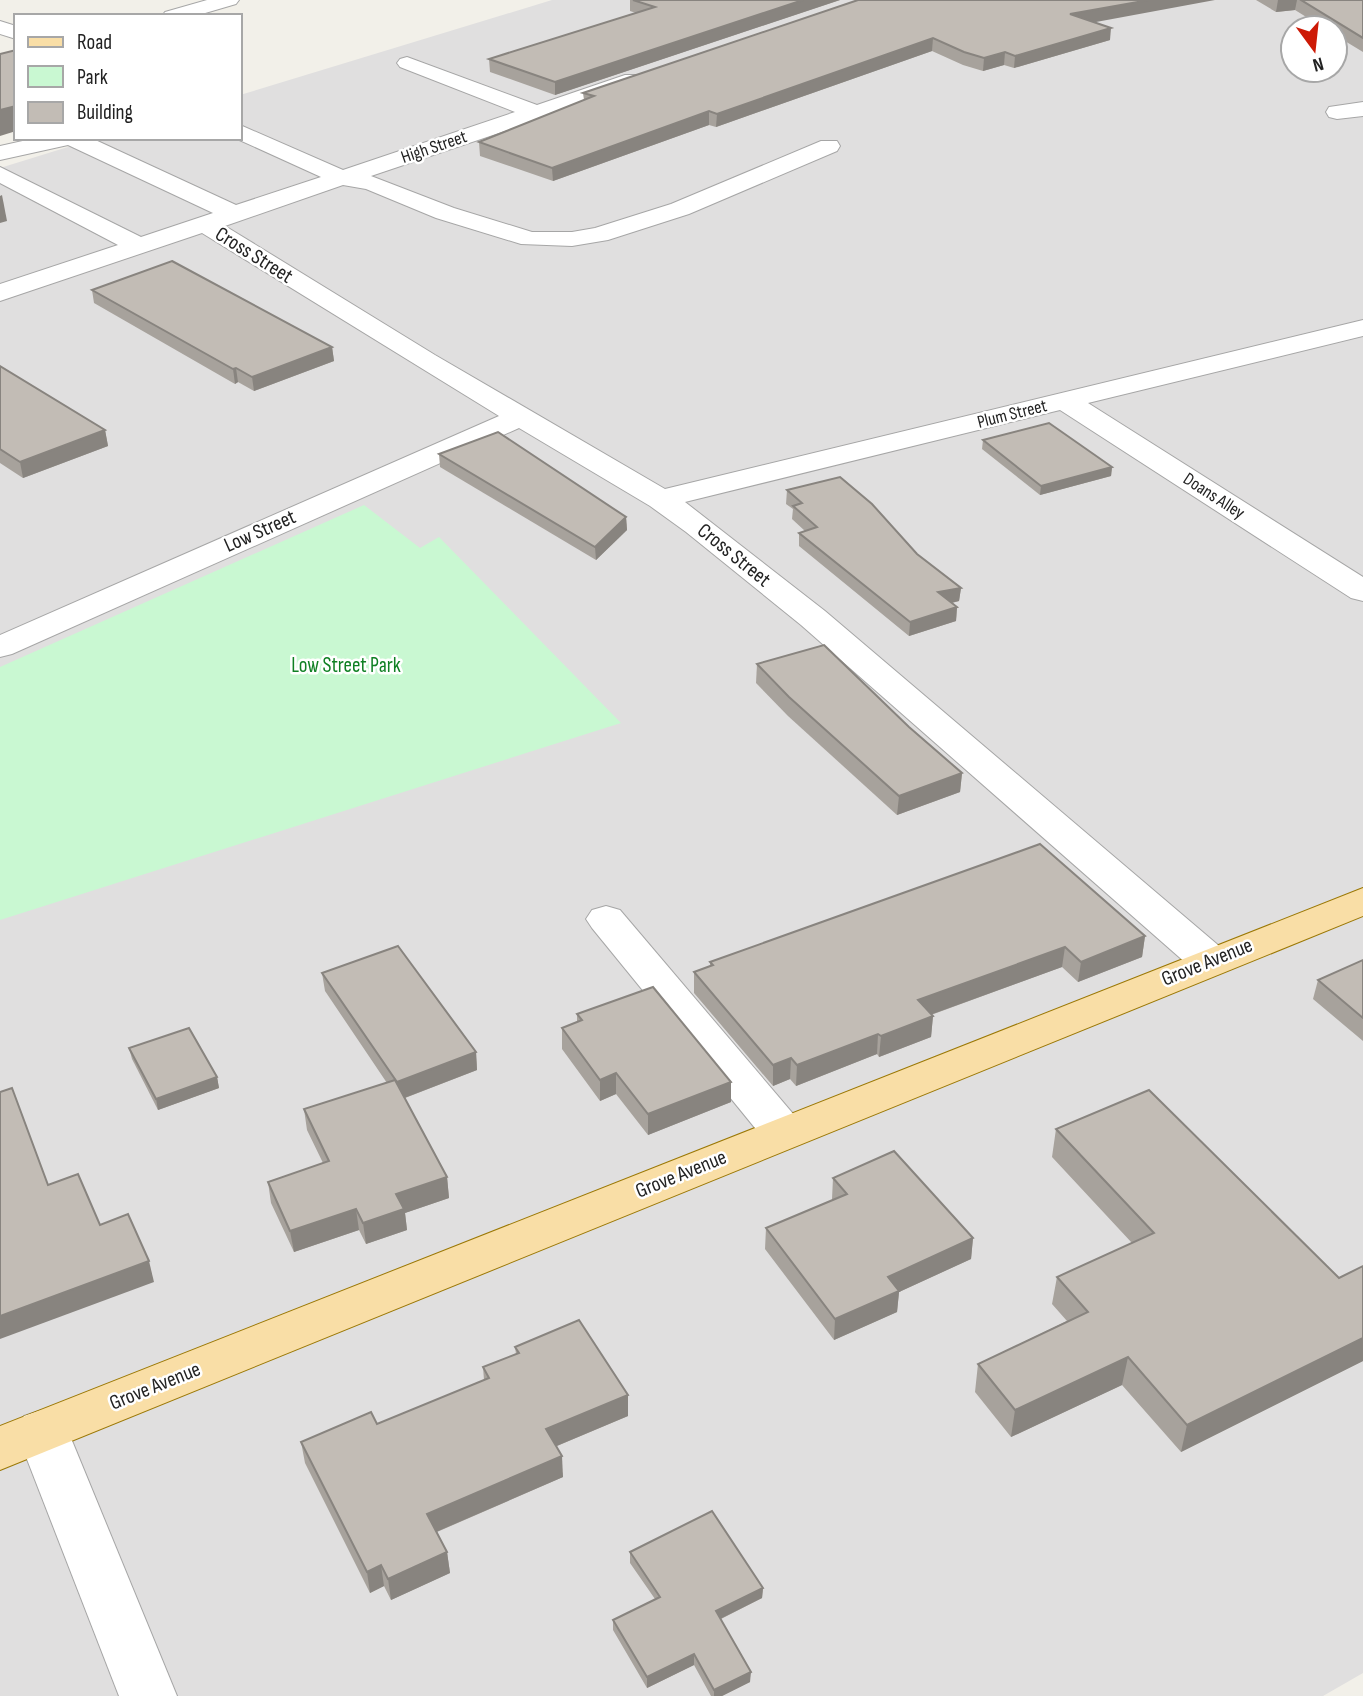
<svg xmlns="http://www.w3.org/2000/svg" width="1363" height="1696" font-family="'Sofia Sans Condensed',sans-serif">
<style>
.residential{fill:#e0dfdf;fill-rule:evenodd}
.park{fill:#c9f8d2}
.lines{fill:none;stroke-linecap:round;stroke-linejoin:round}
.minor-casing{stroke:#a6a6a6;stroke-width:2}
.major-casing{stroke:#9b7805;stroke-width:2}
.minor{fill:#fff;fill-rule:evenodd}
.major{fill:#f9dea6;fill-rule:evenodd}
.wall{fill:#a7a29c}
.shaded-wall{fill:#88847f}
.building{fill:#c2bcb5;stroke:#88847f;stroke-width:2}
.labels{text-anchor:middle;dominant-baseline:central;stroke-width:5;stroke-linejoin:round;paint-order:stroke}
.far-street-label{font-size:18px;fill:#222;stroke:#fff}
.street-label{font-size:21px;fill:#222;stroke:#fff}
.park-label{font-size:21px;fill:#108024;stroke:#fff}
</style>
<rect width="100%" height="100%" fill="#f2f0e9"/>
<path class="residential" d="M552,0h811v1673l-40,23h-1323v-1528l97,-30h143v-43zM1293,28h42v42h-42z"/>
<path class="park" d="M364,505l56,43 19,-11 182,186 -621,197v-253z"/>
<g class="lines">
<g class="minor-casing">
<g id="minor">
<path d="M207,0h32l-3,4 -41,12h-33l3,-4z"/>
<path d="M0,21l16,5v13l-16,-5z"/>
<path d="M407,57l130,48 88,-30h16l3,5 -3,5 -270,91 83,32 78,24h40l23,-4 76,-24 150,-63h16l3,5 -3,5 -148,63 -81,26 -36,6 -51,-2 -85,-26 -70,-29 -23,-4 -118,41 210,129 230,134 698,-169v16l-275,67 275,174v24l-12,-3 -291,-188 -375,92 140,109 400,340 6,10 -6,10 -15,3 -15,-3 -394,-346 -115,-93 -36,-26 -131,-78 -507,226 -12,3v-22l499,-219 -297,-183 -202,68v-17l118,-39 -118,-62v-16l141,70 72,-24 -145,-68 -68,15v-14l36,-8h55l145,67 85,-28 -86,-39h5v-13l103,45 172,-58 -115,-45 -3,-4 3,-4z"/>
<path d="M1363,102v14l-26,3 -8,-2 -3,-5 3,-5z"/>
<path d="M606,906l14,4 180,212 6,11 -6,11 -16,5 -16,-5 -176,-216 -6,-9 6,-9z"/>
<path d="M42,1410l18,6 8,15 109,265h-58l-103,-265 8,-15z"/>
</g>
</g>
<g class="major-casing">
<path id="major" d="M1363,888v28l-1363,554v-44z"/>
</g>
<use href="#minor" class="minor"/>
<use href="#major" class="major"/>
</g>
<g class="wall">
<path d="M630,0h210l-285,95 -65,-23 -1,-13 147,-46 -6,-2z"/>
<path d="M858,0l236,22 16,18 -96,28 -10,-3 -21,6 -20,-6 -31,-14 -216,76 -7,-2 -156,56 -73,-25 -1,-14 105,-42 -1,-7z"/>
<path d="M1256,0h107v52l-28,-17v-7h-11l-29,-18 -19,2z"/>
<path d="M92,290l240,57 2,14 -80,30 -16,-9 -3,2 -141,-81z"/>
<path d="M0,366l105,64 3,16 -85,32 -23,-15z"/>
<path d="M983,440l129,27 -1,9 -71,19 -58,-46z"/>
<path d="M439,454l187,63 1,13 -31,30 -156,-93z"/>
<path d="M787,490l130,64 44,34 -2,13 -7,2 5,4 -1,14 -47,15 -110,-90v-13l6,-2 -13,-12 1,-10 -7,-5z"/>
<path d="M757,664l152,63 53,46 -2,19 -63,23 -109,-99 -32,-33z"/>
<path d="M1145,936l-3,21 -64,25 -16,-15 -131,48 2,1 -2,21 -52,20 -2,-3 -81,32 -6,-7 -17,7 -79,-93v-21l16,-5v-5z"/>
<path d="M1363,960v81l-50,-42 5,-19z"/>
<path d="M322,973l154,79 1,18 -72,28 42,79 2,21 -44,15 2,17 -41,14 -7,-14 -65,22 -23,-49 -3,-21 55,-19 -16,-33 -3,-21 83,-26 -62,-92z"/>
<path d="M577,1014l154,88 -83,33 -32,-41 -16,7 -38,-52v-21l15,-6z"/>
<path d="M129,1048l88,29 2,11 -61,22 -26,-51z"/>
<path d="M1056,1129l283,149 24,-12v95l-182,91 -59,-67 -111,52 -36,-45 3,-28 89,-43 -15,-17 5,-27 75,-34 -80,-86z"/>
<path d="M833,1178l140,60 -2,21 -72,33 -2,20 -63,28 -69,-91 1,-21 67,-28 -1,-1z"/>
<path d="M515,1347l113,69 -71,30 6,31 -126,55 10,20 3,21 -59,27 -7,-14 -14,7 -65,-130 -4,-21 76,-18 107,-44 -1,-13 33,-13z"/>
<path d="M630,1552l133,36 -1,10 -41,21 29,63 -28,14h-11l-17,-31 -47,23 -34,-58v-10l42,-21 -25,-36z"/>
</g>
<g class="shaded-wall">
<path d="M803,0h37l-285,95v-13z"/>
<path d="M1149,0h66l-146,27 1,-13z"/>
<path d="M1278,0h19l-2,10 -19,2z"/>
<path d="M1111,28l-1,12 -96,28 1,-12z"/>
<path d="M933,38l-1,13 -216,76 1,-13z"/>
<path d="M1005,52l-1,13 -21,6 1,-13z"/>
<path d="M16,106v25l-16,5v-26z"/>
<path d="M709,111v14l-156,56 -1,-13z"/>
<path d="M2,195l5,26 -7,2v-27z"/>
<path d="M332,347l2,14 -80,30 -2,-14z"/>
<path d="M236,368l2,14 -3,2 -2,-15z"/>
<path d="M105,430l3,16 -85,32 -3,-16z"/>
<path d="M1112,467l-1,9 -71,19 1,-9z"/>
<path d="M626,517l1,13 -31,30 -1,-13z"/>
<path d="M961,588l-2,13 -22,5 1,-14z"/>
<path d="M957,607l-1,14 -47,15 1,-14z"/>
<path d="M962,773l-2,19 -63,23 2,-19z"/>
<path d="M1145,936l-3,21 -64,25 3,-20z"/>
<path d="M1065,947l-3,20 -146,53 2,-20z"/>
<path d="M933,1016l-2,21 -52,20 2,-21z"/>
<path d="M878,1034l-1,20 -81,32 1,-21z"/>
<path d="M476,1052l1,18 -78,30 -2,-18z"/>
<path d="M791,1058l-1,21 -17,7v-21z"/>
<path d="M616,1073v21l-16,7v-21z"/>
<path d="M217,1077l2,11 -61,22 -2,-11z"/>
<path d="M731,1082v20l-83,33v-21z"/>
<path d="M447,1177l2,21 -44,15 2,17 -41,14 -3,-21 33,-29z"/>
<path d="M356,1209l3,21 -65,22 -4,-21z"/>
<path d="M973,1238l-2,21 -72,33 -2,20 -63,28 1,-21 53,-42z"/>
<path d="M149,1261l5,21 -154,57v-23z"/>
<path d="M1363,1338v23l-182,91 6,-27z"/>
<path d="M1128,1357l-6,28 -111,52 4,-27z"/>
<path d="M628,1395v21l-81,34 -1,-21z"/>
<path d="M562,1456l1,21 -134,58 -2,-21z"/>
<path d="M447,1552l3,21 -59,27 -3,-21z"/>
<path d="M381,1565l3,21 -14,7 -3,-21z"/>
<path d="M763,1588l-1,10 -46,23v-10z"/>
<path d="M694,1654v11l-47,23v-11z"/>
<path d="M751,1672l-1,10 -28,14h-8v-6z"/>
</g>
<g class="building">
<path d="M633,0h170l-248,82 -66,-23 166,-52z"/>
<path d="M858,0h291l-79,14 41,14 -96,28 -10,-4 -21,6 -20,-6 -31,-14 -216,76 -8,-3 -157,57 -73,-26 115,-46 -11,-3z"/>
<path d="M1301,0h62v38z"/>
<path d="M16,50v56l-16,4v-56z"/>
<path d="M172,261l160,86 -80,30 -16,-9 -3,1 -141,-79z"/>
<path d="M0,366l105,64 -85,32 -20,-13z"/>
<path d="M1049,423l63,44 -71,19 -58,-46z"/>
<path d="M498,432l128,85 -31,30 -156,-93z"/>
<path d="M840,477l32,27 45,50 44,34 -23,4 19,15 -47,15 -111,-89 18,-6 -24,-21 9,-3 -15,-13z"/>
<path d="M824,645l85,82 53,46 -63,23 -110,-99 -32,-33z"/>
<path d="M1040,844l105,92 -64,26 -16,-15 -147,53 15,16 -52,20 -3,-2 -81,31 -6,-7 -18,7 -79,-93 19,-7 -3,-3z"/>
<path d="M398,946l78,106 -79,30 -75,-109z"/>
<path d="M1363,960v58l-45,-38z"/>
<path d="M653,987l78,95 -83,32 -32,-41 -16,7 -38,-52 20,-8 -5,-6z"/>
<path d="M189,1028l28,49 -61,22 -27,-51z"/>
<path d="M395,1080l52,97 -51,17 8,15 -41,14 -7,-14 -66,22 -22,-49 61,-21 -25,-52z"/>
<path d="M12,1088l36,97 30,-11 22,51 28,-11 21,47 -149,55v-224z"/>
<path d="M1149,1090l190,188 24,-12v72l-176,87 -59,-68 -113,53 -37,-46 110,-52 -31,-35 97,-44 -98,-104z"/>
<path d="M894,1151l79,87 -85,39 11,14 -64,28 -69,-91 81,-34 -14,-16z"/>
<path d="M579,1320l49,75 -82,34 16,27 -135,58 20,38 -59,27 -7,-14 -14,7 -66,-130 70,-30 6,12 112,-46 -6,-11 36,-14 -4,-6z"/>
<path d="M712,1511l51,77 -47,23 35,61 -37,18 -20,-36 -47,23 -34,-57 47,-23 -30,-45z"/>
</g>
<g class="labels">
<g class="far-street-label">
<text transform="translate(434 147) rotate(-19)">High Street</text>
<text transform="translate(1012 414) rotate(-14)">Plum Street</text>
<text transform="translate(1214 496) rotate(33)">Doans Alley</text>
</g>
<g class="street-label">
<text transform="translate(254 255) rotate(32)">Cross Street</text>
<text transform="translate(260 531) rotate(-24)">Low Street</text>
<text transform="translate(734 555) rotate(39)">Cross Street</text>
<text transform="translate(1207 962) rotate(-22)">Grove Avenue</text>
<text transform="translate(681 1174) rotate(-22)">Grove Avenue</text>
<text transform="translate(155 1386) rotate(-22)">Grove Avenue</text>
</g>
<g class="park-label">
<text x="346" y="665">Low Street Park</text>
</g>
</g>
<rect x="14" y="14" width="228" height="126" fill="#ffffff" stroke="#a7a7a7" stroke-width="2"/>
<rect x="28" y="37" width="35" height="10" fill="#f9dea6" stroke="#a7a7a7" stroke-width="2"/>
<text x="77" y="49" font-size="21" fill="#222222">Road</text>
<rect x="28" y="66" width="35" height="21" fill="#c9f8d2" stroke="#a7a7a7" stroke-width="2"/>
<text x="77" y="84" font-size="21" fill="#222222">Park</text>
<rect x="28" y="102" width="35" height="21" fill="#c2bcb5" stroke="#a7a7a7" stroke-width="2"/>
<text x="77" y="119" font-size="21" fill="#222222">Building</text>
<g transform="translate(1314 49) rotate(165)"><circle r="33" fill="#ffffff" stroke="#a7a7a7" stroke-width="2"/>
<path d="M0-5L12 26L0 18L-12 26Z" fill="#cd1a06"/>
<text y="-10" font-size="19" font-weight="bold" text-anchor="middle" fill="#222222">N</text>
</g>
</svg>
